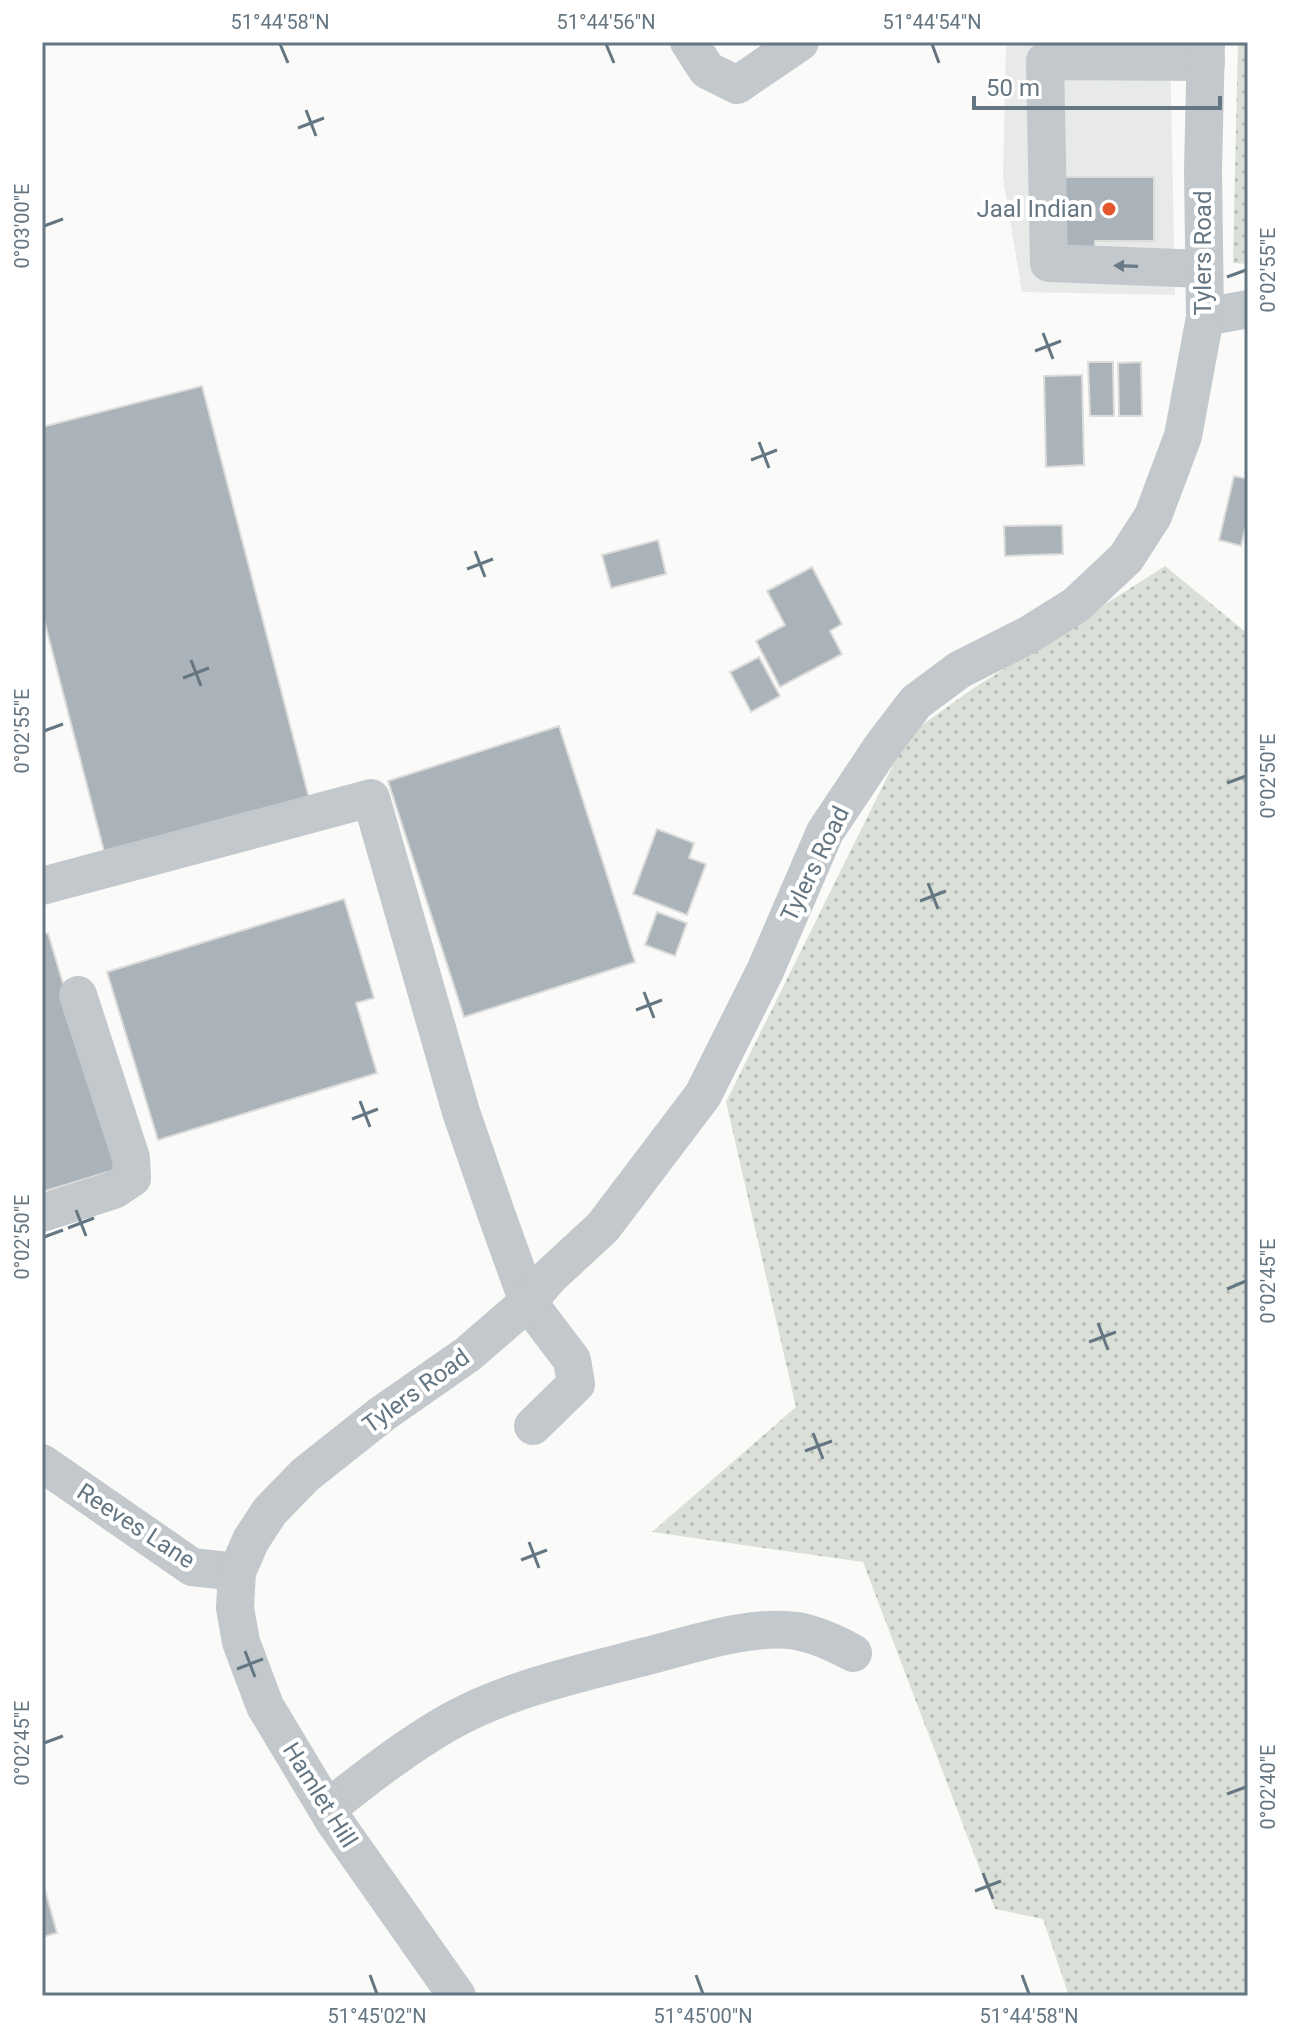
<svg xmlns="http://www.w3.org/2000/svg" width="1290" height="2038" font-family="Roboto,sans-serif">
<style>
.built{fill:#e8e9e9}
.grass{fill:url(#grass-dots)}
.building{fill:#aab3b9;stroke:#dcdcda;stroke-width:2}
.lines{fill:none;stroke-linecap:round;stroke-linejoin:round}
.minor{stroke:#c3c8cc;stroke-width:38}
.oneway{fill:#6a7a87}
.ticks{fill:none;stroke:#657683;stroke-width:3}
.poi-dot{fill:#e4572e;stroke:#fff;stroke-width:3}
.labels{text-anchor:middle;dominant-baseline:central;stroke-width:8;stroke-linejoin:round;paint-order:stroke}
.poi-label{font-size:24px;fill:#657683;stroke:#fff;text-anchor:end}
.street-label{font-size:24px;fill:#657683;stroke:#fff}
.neatline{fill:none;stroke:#657683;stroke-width:3}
.ticks-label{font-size:20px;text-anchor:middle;fill:#657683}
</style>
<defs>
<pattern id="grass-dots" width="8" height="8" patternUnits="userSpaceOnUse" patternTransform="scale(2)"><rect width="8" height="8" fill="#dadfd7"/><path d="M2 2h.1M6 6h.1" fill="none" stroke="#b4b9b4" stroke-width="1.8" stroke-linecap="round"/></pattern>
</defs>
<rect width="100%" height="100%" fill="#fafaf8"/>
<path class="built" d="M1006,42l164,1 5,252 -153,-3 -19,-114z"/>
<g class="grass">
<path d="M1238,42h10v222l-15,-1z"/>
<path d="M1165,566l83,68v1362h-179l-26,-77 -48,-10 -132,-347 -211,-30 144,-125 -70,-305 182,-367 66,-47z"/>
</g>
<g class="building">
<path d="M1065,177h89v64h-59v6h-30z"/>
<path d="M1088,362h25l1,54h-24z"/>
<path d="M1141,362l1,54h-23l-1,-53z"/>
<path d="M1082,375l2,90 -38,2 -2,-91z"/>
<path d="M202,386l107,412 -205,53 -62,-239v-185z"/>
<path d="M1234,476l14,3v51l-3,-1 -4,17 -22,-6z"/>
<path d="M1062,525l1,29 -58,2 -1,-30z"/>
<path d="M658,540l8,34 -55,14 -9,-33z"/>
<path d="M812,567l30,57 -12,7 12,23 -62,33 -24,-46 29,-16 -18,-34z"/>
<path d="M759,657l21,39 -29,16 -21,-40z"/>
<path d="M559,726l76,236 -171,55 -76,-236z"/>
<path d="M657,829l37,14 -5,15 17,6 -19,51 -54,-21z"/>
<path d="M344,899l30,99 -18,5 21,70 -219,67 -51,-168z"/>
<path d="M657,912l30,11 -12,33 -30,-11z"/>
<path d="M48,933l70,236 -76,23v-257z"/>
<path d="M42,1879l15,54 -15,4z"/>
</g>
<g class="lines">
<g class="minor">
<path d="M689,42l18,28 30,15 63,-43"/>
<path d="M1204,269l-155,-6 -4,-202 161,1"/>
<path d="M1205,317l43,-8"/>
<path d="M42,886l329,-88 90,314 36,104 31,86 44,58 4,24 -43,42"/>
<path d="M42,1213l72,-23 18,-12 -1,-20 -53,-163"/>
<path d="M42,1463l150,104 45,5"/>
<path d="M327,1809c39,-31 80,-63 124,-88 60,-33 131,-48 196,-65 44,-11 105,-32 150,-25 21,4 38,12 56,22"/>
<path d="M457,1996l-123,-175 -69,-115 -24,-64 -6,-34 2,-36 14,-32 19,-29 35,-36 77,-61 86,-60 60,-52 21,-25 54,-50 100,-132 62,-124 60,-139 58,-87 33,-43 43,-32 69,-35 48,-30 50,-47 27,-42 30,-80 22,-119 -2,-147 3,-128"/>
</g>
</g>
<defs><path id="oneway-solid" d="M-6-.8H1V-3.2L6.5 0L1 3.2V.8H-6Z" transform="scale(2)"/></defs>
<use class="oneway" href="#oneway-solid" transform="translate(1126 266) rotate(-178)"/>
<path class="ticks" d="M280,44l8,19M606,44l8,19M932,44l7,19M306,110l10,26M298,128l26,-10M44,226l19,-7M1227,277l19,-7M1043,333l10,26M1035,351l26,-10M759,442l10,26M751,460l26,-10M475,551l10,26M467,569l26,-10M191,660l10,26M183,678l26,-10M44,731l19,-7M1227,783l19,-7M928,883l10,26M920,901l26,-10M644,992l10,26M636,1010l26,-10M360,1101l10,26M352,1119l26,-10M76,1210l10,26M68,1228l26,-10M44,1237l19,-7M1227,1289l19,-8M1098,1323l10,27M1089,1342l27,-10M813,1433l10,26M805,1451l27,-10M529,1542l10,26M521,1560l26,-10M245,1651l10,26M237,1669l26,-10M44,1743l19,-7M1227,1794l19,-7M983,1873l10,26M975,1891l26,-10M370,1975l7,19M696,1975l7,19M1022,1975l7,19"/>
<circle class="poi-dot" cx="1109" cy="209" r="8"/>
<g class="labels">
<g class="poi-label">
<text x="1093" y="209">Jaal Indian</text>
</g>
<g class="street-label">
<text transform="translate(1203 253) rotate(-90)">Tylers Road</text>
<text transform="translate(815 864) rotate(-64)">Tylers Road</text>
<text transform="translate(416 1391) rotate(-36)">Tylers Road</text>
<text transform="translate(136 1526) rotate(33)">Reeves Lane</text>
<text transform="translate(320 1795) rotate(58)">Hamlet Hill</text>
</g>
</g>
<rect width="1290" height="2038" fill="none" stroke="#ffffff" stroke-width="88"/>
<path d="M974 96v12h246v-12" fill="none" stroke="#657683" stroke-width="4"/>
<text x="986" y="96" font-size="24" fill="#657683" stroke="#ffffff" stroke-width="6" paint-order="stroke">50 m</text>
<rect x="44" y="44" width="1202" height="1950" class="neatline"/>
<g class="ticks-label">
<text x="280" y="29">51°44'58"N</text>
<text x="606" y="29">51°44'56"N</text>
<text x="932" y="29">51°44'54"N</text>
<text transform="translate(22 226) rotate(-90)" y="7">0°03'00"E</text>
<text transform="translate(1268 270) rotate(-90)" y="7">0°02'55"E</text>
<text transform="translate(22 731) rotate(-90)" y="7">0°02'55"E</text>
<text transform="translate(1268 776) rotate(-90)" y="7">0°02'50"E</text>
<text transform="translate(22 1237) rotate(-90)" y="7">0°02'50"E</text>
<text transform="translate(1268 1281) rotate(-90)" y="7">0°02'45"E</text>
<text transform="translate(22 1743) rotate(-90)" y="7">0°02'45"E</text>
<text transform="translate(1268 1787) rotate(-90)" y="7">0°02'40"E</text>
<text x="377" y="2023">51°45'02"N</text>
<text x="703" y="2023">51°45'00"N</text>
<text x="1029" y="2023">51°44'58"N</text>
</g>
</svg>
